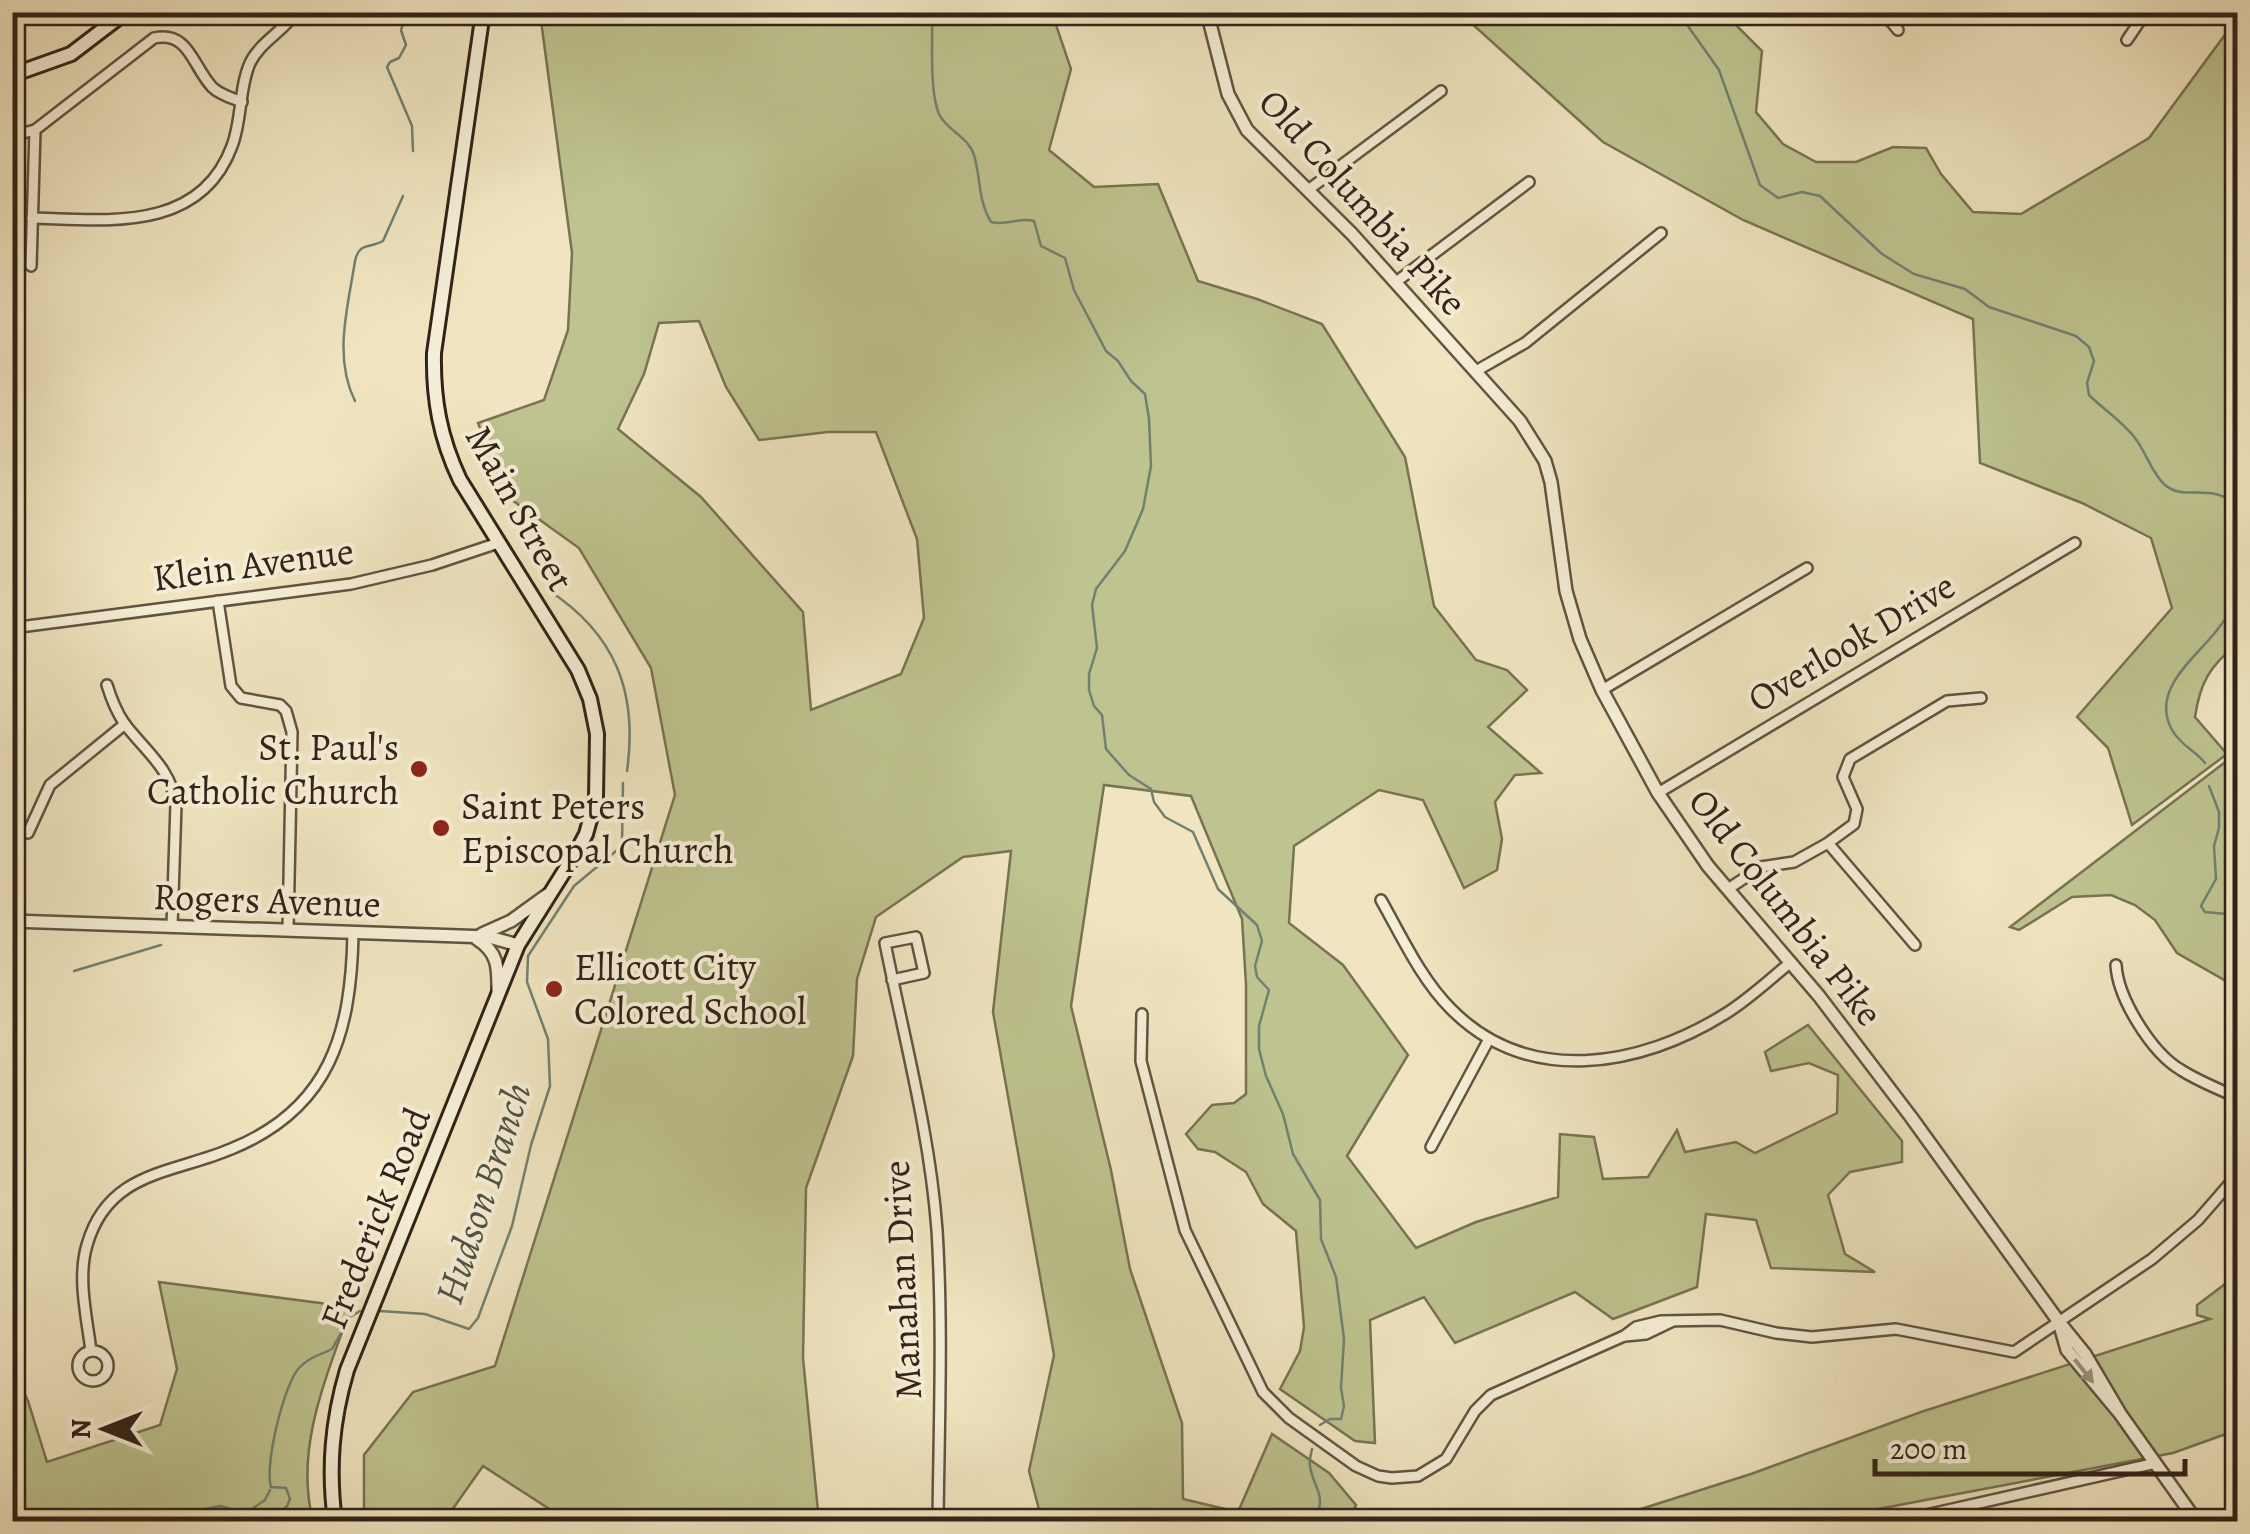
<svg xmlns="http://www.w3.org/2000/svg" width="2250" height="1534" font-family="Alegreya,serif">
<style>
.green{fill:#bec38f;stroke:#787354;stroke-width:2.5;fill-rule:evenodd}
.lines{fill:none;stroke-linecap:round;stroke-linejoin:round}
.stream{stroke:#718171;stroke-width:2.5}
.minor-casing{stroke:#615442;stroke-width:14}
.tertiary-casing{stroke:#615442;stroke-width:16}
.secondary-casing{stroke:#312318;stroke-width:18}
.minor{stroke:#f5eed6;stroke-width:9}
.tertiary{stroke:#f5eed6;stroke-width:11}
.secondary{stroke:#f5eed6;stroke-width:12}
.oneway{fill:#9d9380}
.poi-dot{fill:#8f2418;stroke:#f5eed6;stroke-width:4}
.labels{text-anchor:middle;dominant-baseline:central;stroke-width:8;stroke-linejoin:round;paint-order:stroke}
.street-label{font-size:38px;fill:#312318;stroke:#f5eed6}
.poi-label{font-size:38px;fill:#312318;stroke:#f5eed6;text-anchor:start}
.water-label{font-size:40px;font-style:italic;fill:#515244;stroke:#f5eed6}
</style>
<rect width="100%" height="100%" fill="#f0e5c0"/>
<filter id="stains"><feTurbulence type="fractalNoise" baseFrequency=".002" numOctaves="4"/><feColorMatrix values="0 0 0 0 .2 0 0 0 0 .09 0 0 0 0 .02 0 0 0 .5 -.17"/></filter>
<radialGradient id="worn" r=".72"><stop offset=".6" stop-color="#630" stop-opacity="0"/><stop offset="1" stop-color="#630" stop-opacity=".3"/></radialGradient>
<g class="green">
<path d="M540,13h512l19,56 -22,81 45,37 64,-3 40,97 59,18 65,25 83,133 29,149 42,54 31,10 20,20 -39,37 53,46 -26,2 -20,27 7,37 -5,31 -33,18 -41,-88 -44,-10 -85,56 -5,77 54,42 65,90 -61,101 69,92 60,-26 82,-25 2,-63 34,3 9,42 45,-2 29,-47 8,22 51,-10 19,11 82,-40 1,-38 -29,-12 -38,8 -6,-19 43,-27 94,116v21l-52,10 -22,23 17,59 30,18 -104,-4 -15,-48 -50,-6 -9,73 -84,32 -38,-27 -120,51 -31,-46 -54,23 5,123 -20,-2 -75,-52 20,-38 4,-24 -8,-96 -33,-27 -17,-32 -31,-20 -17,-3 -12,-15 26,-29 22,-2 12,-9v-110l-4,-65 -51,-123 -87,-11 -33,221 40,164 19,99 52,154 1,76 55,13 34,-78 57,39 27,32 -7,16h-307l-13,-50 25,-116 -61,-343 18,-161 -48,6 -87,60 -19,62 -4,77 -47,132 -3,170 16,163h-251l-85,-55 -36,51 1,4h-84v-66l49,-63 82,-26 180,-571 -24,-127 -72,-120 -74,-53 -27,-72 66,-23 24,-70 4,-77zM699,321l27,66 33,53 69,-8h48l41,107 7,79 -23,56 -90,36 -8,-98 -102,-115 -83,-68 26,-55 15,-51z"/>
<path d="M1460,13h264l38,38 -6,61 27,32 33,18h40l37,-15 33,1 15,26 32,38 48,2 128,-76 78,-106 11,11v600c-28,23 -38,39 -43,74l32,37 -95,71 -24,-77 -31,-31 95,-109 -21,-70 -69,-35 -102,-40 -7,-144 -230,-99 -140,-78z"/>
<path d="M2237,753v245l-13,-18 -47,-27 -22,-33 -20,-15 -24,-10 -39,2 -53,33 -9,-3z"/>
<path d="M2237,1268v162l-64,23 -300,57 -15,11 -258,1 151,-48 170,-62 289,-93 -13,-4v-10l28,-21z"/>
<path d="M159,1282l192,25c-24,69 -57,141 -38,214h-300v-152l15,32 19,61 113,-37 17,-56z"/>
</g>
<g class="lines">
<g class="stream">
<path d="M407,12l-6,18 5,15 -7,13 -9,4 -3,5 25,59 1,25"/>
<path d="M932,12c1,27 -3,79 7,102 8,17 29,22 35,41 7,24 4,46 17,67 16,4 27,-5 43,-1l7,25 24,12 9,32 32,61 12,10 13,20 14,13 4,25 2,47 -8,43 -18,42 -29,38 -4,16 5,43 -8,26v16l5,16 8,9 4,34 23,26 22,14 3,13 11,15 28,15 25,57 39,36 5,16 -7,25 2,11 12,13 -10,36v23l7,27 17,38 10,40 27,46 1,39 15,38 8,62 -3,49 3,18 -3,13h-11l-10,6"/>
<path d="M1678,12l41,58 41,115 18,13 24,-6 18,4 62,58 32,20 51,15 24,18 87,29 13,11 5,14 -7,22 2,12c15,15 33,26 46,43 11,14 17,36 30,47 20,17 49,-4 73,22"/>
<path d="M355,401c-22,-44 -7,-94 0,-140 4,-19 14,-12 28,-20l20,-45"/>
<path d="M548,590c68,44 90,103 79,181"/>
<path d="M2205,763c-10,-13 -24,-17 -33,-33 -21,-38 19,-69 41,-95 9,-10 14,-21 25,-30"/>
<path d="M2209,786l10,26v16l-5,18 2,33 -15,27 4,6 22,2 7,8 4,25"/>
<path d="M74,971l87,-26"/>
<path d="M380,1311l45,3 44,15 9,-11 34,-92 19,-81 19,-59 -2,-47 -21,-57 1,-26 46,-70 48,-40 1,-63"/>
<path d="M1312,1449c-1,5 -3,11 -2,17 3,22 19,30 3,56"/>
<path d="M101,1522l20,-5 31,3 68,-14 26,7 19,-13 5,-10"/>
<path d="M270,1522l17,-16 3,-7 -4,-11 -15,-1c-7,-21 13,-103 28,-119 10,-11 21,-13 33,-19l18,-32 10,-6"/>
</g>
<g class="minor-casing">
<g id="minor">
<path d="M1883,12l15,18"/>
<path d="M2127,40l19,-28"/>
<path d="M12,136l23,-6 119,-92c35,-7 38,27 58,49 8,8 20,11 30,15"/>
<path d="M1308,190l133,-99"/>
<path d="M32,218c75,2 168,15 200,-72 10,-26 7,-58 18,-83 10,-21 34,-32 46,-51"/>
<path d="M31,266l4,-136"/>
<path d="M1396,282l133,-100"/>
<path d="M1476,371l49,-28 136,-110"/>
<path d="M218,601l13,85 10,12 39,7 6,6 6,21 -4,198"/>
<path d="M12,628l339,-44 81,-19 66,-22"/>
<path d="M107,685c4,13 9,26 17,38 21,28 46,44 52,81l-4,122"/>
<path d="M1602,690l205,-122"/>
<path d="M1658,793l417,-250"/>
<path d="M28,833l22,-48 75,-61"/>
<path d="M1828,843l87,102"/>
<path d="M1728,889l33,-22 33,-5 34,-19 26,-19 3,-15 -14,-32 7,-18 97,-58 34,-3"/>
<path d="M1381,900c21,37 40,79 70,109 77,78 189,58 274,5 23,-14 44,-34 66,-52"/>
<path d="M2116,965c2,34 36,88 65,105 17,11 38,19 57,28"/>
<path d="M892,980l32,-7 -8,-36 -31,6c19,95 45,191 52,287 6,96 2,195 1,292"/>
<path d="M1142,1014l-1,47 44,169 78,162 26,26 67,48 22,10 14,2 26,-2 28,-17 29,-48 16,-16 133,-59 12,-9 25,-6 59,-1 56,13 36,4 84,-8 118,23 138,-93 46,-39 40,-46"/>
<path d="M1431,1147l58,-108"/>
<path d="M1625,1336l21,-2 25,-12"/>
<path d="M91,1351c-4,-33 -14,-73 -4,-106 21,-74 85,-71 144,-96 99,-40 120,-116 122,-215"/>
<circle cx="93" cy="1366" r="15"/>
<path d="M1895,1522l261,-59"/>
</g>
</g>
<g class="tertiary-casing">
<g id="tertiary">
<path d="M1207,12l21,82 19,36 105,104 168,187 25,40 6,21 15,109 14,48 22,51 56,103 50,73 111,130 92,121 148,205"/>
<path d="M12,921l477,16 29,8"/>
<path d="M482,934l29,-13 36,-26"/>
<path d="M477,939c22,14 21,29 21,53"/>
<path d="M2121,1415l-54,-65 -8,-28 26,32 36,61 76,107"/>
</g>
</g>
<g class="secondary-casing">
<g id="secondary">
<path d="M12,75l59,-21 55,-42"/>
<path d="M335,1522c-7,-54 -3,-101 12,-152l171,-425 59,-94 9,-17 10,-36 1,-64 -7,-35 -12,-29 -118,-190c-20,-42 -27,-81 -26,-127l49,-341"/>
</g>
</g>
<use href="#minor" class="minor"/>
<use href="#tertiary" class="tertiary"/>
<use href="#secondary" class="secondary"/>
</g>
<defs><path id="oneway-solid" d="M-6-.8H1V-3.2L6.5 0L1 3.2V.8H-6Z" transform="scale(2.5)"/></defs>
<use class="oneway" href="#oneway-solid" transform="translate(2084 1371) rotate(51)"/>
<g class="poi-dot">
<circle cx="419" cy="769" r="10"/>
<circle cx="441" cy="828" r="10"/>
<circle cx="554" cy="989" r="10"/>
</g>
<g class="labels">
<g class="street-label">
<text transform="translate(1363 202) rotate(48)">Old Columbia Pike</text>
<text transform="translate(520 508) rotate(61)">Main Street</text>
<text transform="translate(253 564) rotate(-8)">Klein Avenue</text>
<text transform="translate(1851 642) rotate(-31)">Overlook Drive</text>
<text transform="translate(267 900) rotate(2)">Rogers Avenue</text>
<text transform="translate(1786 907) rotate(52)">Old Columbia Pike</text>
<text transform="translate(375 1218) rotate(-68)">Frederick Road</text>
<text transform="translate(902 1280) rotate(-93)">Manahan Drive</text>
</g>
<g class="poi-label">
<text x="399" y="747" text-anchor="end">St. Paul's<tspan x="399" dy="44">Catholic Church</tspan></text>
<text x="461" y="806">Saint Peters<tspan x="461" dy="44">Episcopal Church</tspan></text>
<text x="574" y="967">Ellicott City<tspan x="574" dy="44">Colored School</tspan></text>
</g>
<g class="water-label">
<text transform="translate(483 1193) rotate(-72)">Hudson Branch</text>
</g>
</g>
<rect width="2250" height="1534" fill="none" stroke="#f0e5c0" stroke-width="50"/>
<rect x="15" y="15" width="2220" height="1504" fill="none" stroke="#312318" stroke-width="5"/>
<rect x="25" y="25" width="2200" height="1484" fill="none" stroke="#312318" stroke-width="2.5"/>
<g transform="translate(105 1429) rotate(270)" stroke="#f5eed6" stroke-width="8" paint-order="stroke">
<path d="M0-8L18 38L0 25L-18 38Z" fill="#312318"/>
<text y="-15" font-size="28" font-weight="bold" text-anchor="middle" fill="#312318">N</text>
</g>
<path d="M1875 1459v15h310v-15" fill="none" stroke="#312318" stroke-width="5"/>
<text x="1890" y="1459" font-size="30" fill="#312318" stroke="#f5eed6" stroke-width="8" paint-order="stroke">200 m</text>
<rect width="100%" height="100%" filter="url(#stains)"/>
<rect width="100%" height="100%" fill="url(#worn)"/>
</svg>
